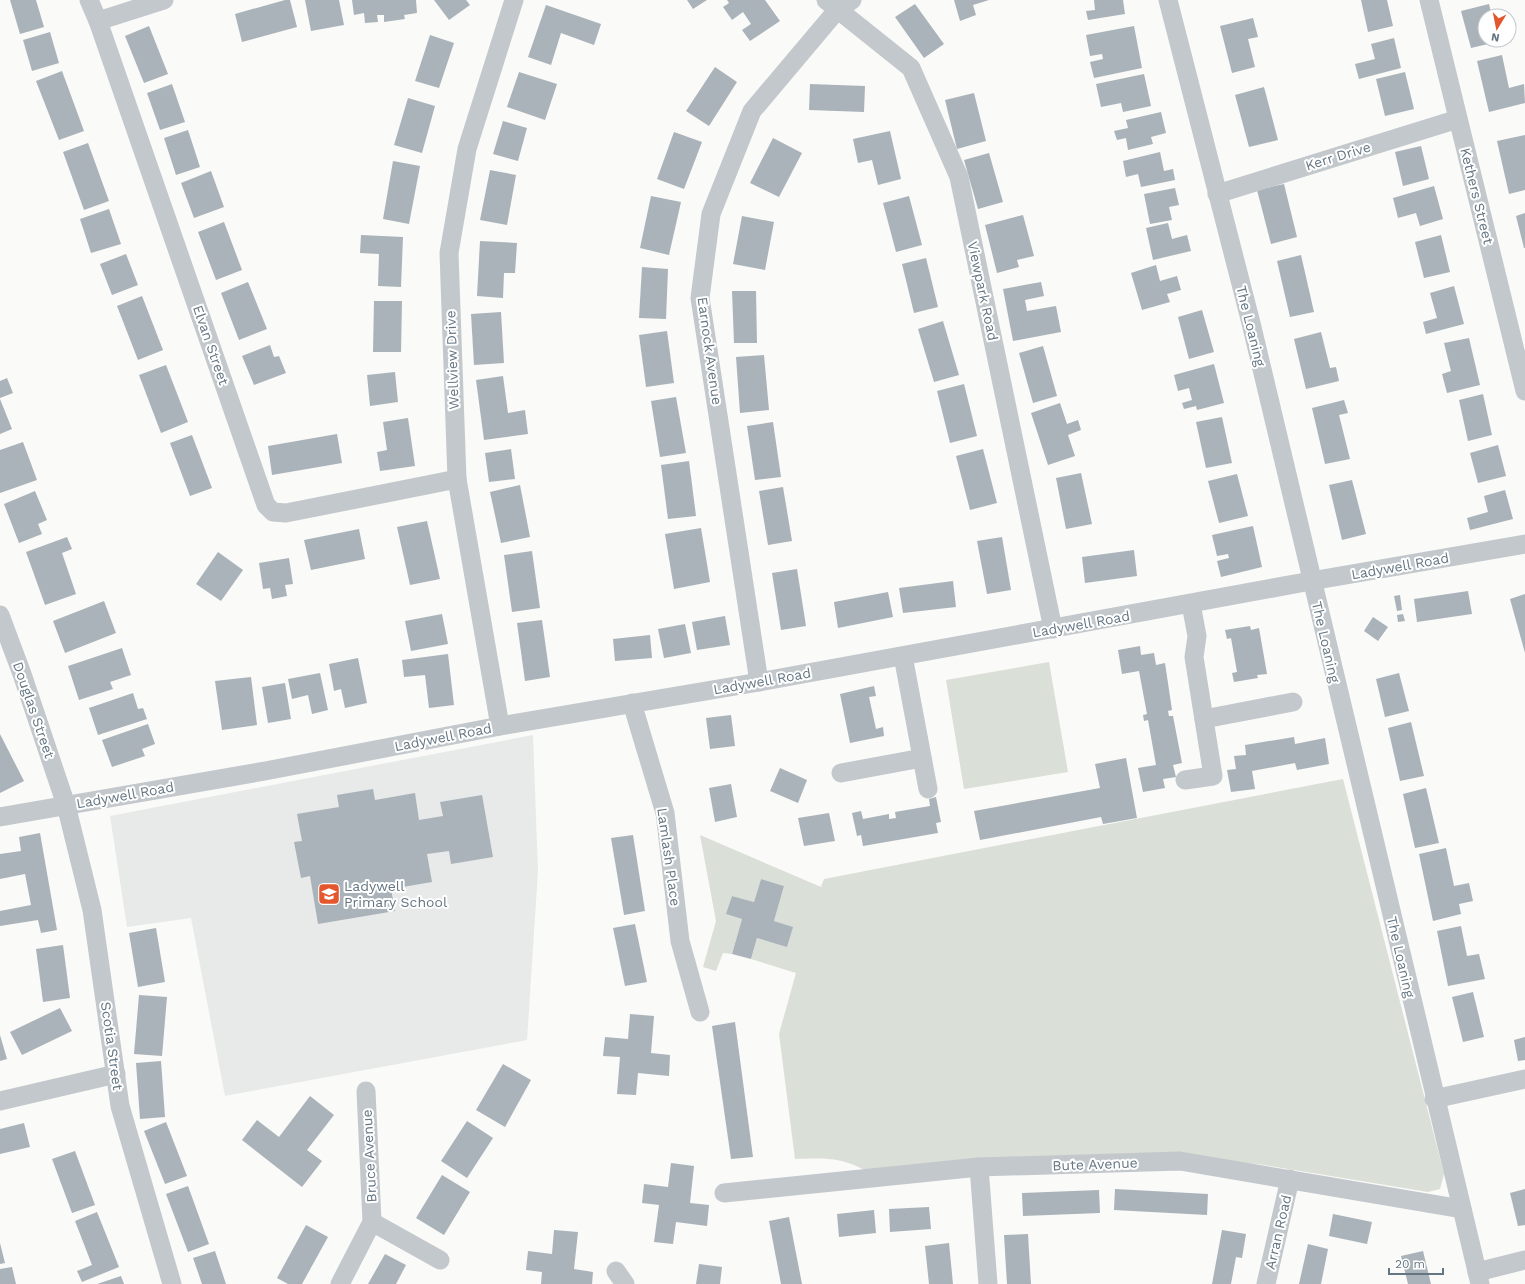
<svg xmlns="http://www.w3.org/2000/svg" width="1525" height="1284" font-family="'Work Sans',sans-serif">
<style>
.built{fill:#e8e9e9}
.green{fill:#dadfd7}
.building{fill:#aab3b9}
.lines{fill:none;stroke-linecap:round;stroke-linejoin:round}
.minor{stroke:#c3c8cc;stroke-width:19}
.labels{text-anchor:middle;dominant-baseline:central;stroke-width:4;stroke-linejoin:round;paint-order:stroke}
.street-label{font-size:14px;fill:#657683;stroke:#fff}
.poi-label{font-size:14px;fill:#657683;stroke:#fff;text-anchor:start}
</style>
<rect width="100%" height="100%" fill="#fafaf8"/>
<path class="built" d="M533,735l5,136 -11,169 -302,56 -34,-178 -64,9 -17,-111z"/>
<g class="green">
<path d="M1049,662l19,110 -104,17 -18,-109z"/>
<path d="M1343,779l101,395 -4,15 -12,3 -170,-28 -120,-7 -264,19c-29,-19 -45,-18 -79,-17l-16,-125 17,-61 -45,-14 6,-21 30,8 5,-19 -18,-6 10,-35 -23,-7 -7,23 -22,-6 -5,18 15,5 -10,35 -9,-1 -7,18 -13,-4 13,-46 -16,-86 121,52 3,-8z"/>
</g>
<g class="building">
<path d="M10,0h26l8,27 -24,7z"/>
<path d="M285,0h5l7,27 -55,15 -7,-28z"/>
<path d="M305,0h34l5,25 -33,6z"/>
<path d="M352,0h64l1,13 -13,2 1,4 -21,3v-7h-7l1,7 -13,1 -1,-10 -10,2z"/>
<path d="M434,0h32l4,5 -21,15z"/>
<path d="M687,0h20l-14,9z"/>
<path d="M727,0h38l15,21 -30,20 -8,-11 9,-6 -8,-12 -11,8 -9,-13 6,-4z"/>
<path d="M954,0h35l-16,5 3,10 -16,6z"/>
<path d="M1094,0h29l2,14 -37,6 -2,-9 9,-1z"/>
<path d="M1361,0h26l6,26 -25,6z"/>
<path d="M915,4l29,40 -20,14 -29,-41z"/>
<path d="M1489,4l3,12h-7v24l16,1 -30,7 -10,-37z"/>
<path d="M546,5l55,19 -7,21 -33,-12 -10,32 -23,-8z"/>
<path d="M1253,18l5,19 -10,2 7,28 -23,6 -12,-47z"/>
<path d="M149,26l19,48 -24,9 -19,-47z"/>
<path d="M1134,26l8,42 -48,10 -4,-16 13,-3 -1,-5 -12,2 -4,-21z"/>
<path d="M50,32l9,31 -27,8 -9,-31z"/>
<path d="M430,35l24,8 -15,45 -24,-7z"/>
<path d="M1394,38l7,30 -42,11 -4,-15 20,-5 -4,-15z"/>
<path d="M1502,55l7,33 15,-4 1,19 -36,9 -12,-51z"/>
<path d="M715,67l22,15 -28,44 -23,-15z"/>
<path d="M62,71l22,60 -25,9 -23,-59z"/>
<path d="M519,72l38,12 -12,36 -38,-13z"/>
<path d="M1405,72l9,37 -29,7 -9,-37z"/>
<path d="M1144,74l7,32 -28,6 -2,-9 -20,4 -5,-23z"/>
<path d="M172,84l13,38 -25,8 -13,-37z"/>
<path d="M810,84l55,2 -1,26 -55,-2z"/>
<path d="M1264,87l14,53 -29,7 -14,-52z"/>
<path d="M974,93l12,48 -29,8 -12,-49z"/>
<path d="M408,98l27,8 -13,47 -28,-8z"/>
<path d="M1161,112l5,21 -15,4 2,7 -25,6 -2,-12 -9,2 -3,-9 14,-3 -2,-8z"/>
<path d="M503,121l24,7 -9,33 -25,-7z"/>
<path d="M188,130l12,37 -24,8 -12,-37z"/>
<path d="M890,131l11,48 -23,6 -6,-25 -14,3 -5,-24z"/>
<path d="M674,132l28,10 -18,47 -27,-10z"/>
<path d="M1525,135v55l-16,4 -12,-53z"/>
<path d="M773,138l29,15 -23,44 -29,-14z"/>
<path d="M88,143l21,58 -25,9 -21,-58z"/>
<path d="M1421,146l8,33 -26,7 -8,-34z"/>
<path d="M1160,152l4,19 9,-2 2,11 -34,7 -3,-13 -12,3 -3,-16z"/>
<path d="M989,153l14,49 -25,7 -14,-49z"/>
<path d="M393,161l27,5 -11,58 -26,-5z"/>
<path d="M490,170l26,5 -9,50 -27,-5z"/>
<path d="M211,171l13,36 -30,11 -13,-35z"/>
<path d="M1284,184l13,53 -26,7 -14,-54z"/>
<path d="M1434,186l9,33 -23,7 -4,-13 -18,5 -5,-20z"/>
<path d="M1175,188l4,17 -10,2 3,13 -22,4 -6,-30z"/>
<path d="M651,196l30,6 -12,53 -29,-7z"/>
<path d="M909,196l13,49 -26,7 -13,-49z"/>
<path d="M109,209l12,35 -30,9 -11,-34z"/>
<path d="M1525,213v35h-1l-8,-32z"/>
<path d="M1023,215l11,41 -17,4 2,7 -22,6 -12,-48z"/>
<path d="M742,216l32,6 -9,48 -32,-6z"/>
<path d="M224,222l18,48 -26,10 -18,-48z"/>
<path d="M1168,223l4,16 15,-4 4,16 -38,9 -7,-32z"/>
<path d="M361,235l42,2 -2,50 -23,-1 1,-32 -19,-1z"/>
<path d="M1441,235l9,37 -26,6 -9,-36z"/>
<path d="M480,241l37,2 -2,30h-11l-1,25 -26,-2z"/>
<path d="M126,254l12,31 -26,10 -12,-31z"/>
<path d="M1301,255l13,57 -24,5 -13,-56z"/>
<path d="M926,258l12,49 -24,6 -12,-49z"/>
<path d="M1156,265l4,16 17,-5 4,14 -14,4 3,8 -28,8 -11,-37z"/>
<path d="M642,267l26,2 -2,50 -27,-1z"/>
<path d="M248,282l19,47 -28,11 -18,-47z"/>
<path d="M1041,282l3,14 -19,4 2,11 29,-5 5,26 -48,9 -10,-52z"/>
<path d="M1454,286l10,38 -38,10 -3,-12 14,-4 -7,-25z"/>
<path d="M732,291h24l1,52h-23z"/>
<path d="M142,296l21,54 -25,10 -21,-54z"/>
<path d="M374,301h28l-1,51h-28z"/>
<path d="M1202,310l12,42 -25,7 -11,-42z"/>
<path d="M501,312l3,51 -30,2 -3,-51z"/>
<path d="M943,321l16,54 -25,7 -16,-53z"/>
<path d="M667,331l7,52 -28,4 -7,-52z"/>
<path d="M1321,332l9,36 6,-1 3,14 -33,8 -12,-50z"/>
<path d="M1469,338l11,47 -33,8 -5,-19 9,-3 -7,-28z"/>
<path d="M270,345l4,12 5,-1 7,17 -32,12 -12,-29z"/>
<path d="M1043,346l14,50 -24,7 -14,-50z"/>
<path d="M764,355l5,55 -29,3 -4,-56z"/>
<path d="M1214,364l10,39 -27,7 -1,-4 -12,3 -2,-6 10,-3 -3,-12 -11,3 -4,-16z"/>
<path d="M166,365l22,57 -27,11 -22,-58z"/>
<path d="M395,372l3,30 -28,4 -3,-31z"/>
<path d="M503,376l5,37 17,-3 3,24 -44,6 -8,-60z"/>
<path d="M7,378l6,15 -13,5v-17z"/>
<path d="M964,384l13,52 -27,7 -13,-52z"/>
<path d="M1483,394l9,41 -24,6 -9,-41z"/>
<path d="M676,397l10,56 -26,4 -9,-56z"/>
<path d="M0,399l12,30 -12,5z"/>
<path d="M1344,400l4,13 -9,2 11,44 -25,5 -13,-56z"/>
<path d="M1060,403l7,21 11,-4 3,10 -13,5 7,21 -27,9 -17,-52z"/>
<path d="M1222,417l10,46 -26,5 -10,-46z"/>
<path d="M408,418l7,48 -35,5 -3,-19 10,-2 -4,-28z"/>
<path d="M773,422l8,55 -26,3 -8,-54z"/>
<path d="M337,434l5,29 -70,12 -4,-29z"/>
<path d="M192,435l20,53 -22,8 -20,-53z"/>
<path d="M23,442l14,38 -37,13v-43z"/>
<path d="M1498,445l8,31 -28,7 -8,-30z"/>
<path d="M511,449l4,30 -26,3 -4,-29z"/>
<path d="M983,449l14,54 -27,7 -14,-54z"/>
<path d="M689,461l7,55 -28,3 -7,-54z"/>
<path d="M1081,473l11,51 -26,5 -10,-51z"/>
<path d="M1237,474l11,42 -29,7 -11,-42z"/>
<path d="M1352,480l14,54 -24,6 -13,-55z"/>
<path d="M520,485l10,52 -29,6 -11,-51z"/>
<path d="M783,487l9,54 -24,4 -9,-54z"/>
<path d="M1505,490l8,29 -43,11 -3,-12 21,-6 -4,-16z"/>
<path d="M35,491l12,29 -9,4 4,10 -23,9 -15,-39z"/>
<path d="M427,521l13,58 -30,6 -13,-58z"/>
<path d="M1253,526l9,41 -41,10 -4,-16 12,-3 -1,-4 -11,2 -5,-21z"/>
<path d="M701,528l9,54 -36,7 -9,-55z"/>
<path d="M359,529l6,30 -54,11 -7,-30z"/>
<path d="M67,537l5,12 -10,4 14,41 -31,11 -19,-53z"/>
<path d="M1002,537l9,53 -24,4 -10,-53z"/>
<path d="M1134,550l3,26 -52,7 -3,-26z"/>
<path d="M532,551l8,57 -28,4 -8,-57z"/>
<path d="M218,552l25,18 -22,31 -25,-17z"/>
<path d="M289,558l4,26 -8,1 2,11 -15,3 -2,-11 -7,1 -4,-26z"/>
<path d="M797,569l9,57 -25,4 -9,-57z"/>
<path d="M953,581l3,26 -53,6 -4,-25z"/>
<path d="M1468,591l4,23 -55,8 -3,-23z"/>
<path d="M888,592l5,25 -55,11 -4,-26z"/>
<path d="M1525,594v59l-15,-54z"/>
<path d="M1400,595l2,15 -5,1 -3,-15z"/>
<path d="M104,601l12,32 -51,20 -12,-32z"/>
<path d="M442,614l6,30 -37,7 -6,-30z"/>
<path d="M1403,614l2,7 -7,1 -1,-7z"/>
<path d="M725,616l5,29 -33,5 -5,-28z"/>
<path d="M1373,617l15,10 -10,14 -14,-10z"/>
<path d="M542,620l8,57 -25,4 -8,-58z"/>
<path d="M685,624l6,29 -27,5 -6,-29z"/>
<path d="M1250,626l1,4 8,-2 8,46 -10,1 1,3 -24,4 -2,-9 5,-1 -6,-34 -4,1 -2,-9z"/>
<path d="M650,635l2,23 -37,3 -2,-22z"/>
<path d="M1140,646l1,9 13,-2 2,12 9,-2 7,47 -4,1 1,5h4l9,47 -9,2 3,12 -13,2 2,9 -22,4 -5,-24 18,-3 -8,-45 -4,1 -1,-6 4,-1 -8,-43 -17,3 -4,-24z"/>
<path d="M122,648l9,27 -21,7 3,7 -34,11 -11,-34z"/>
<path d="M448,654l6,51 -25,3 -4,-33 -21,2 -2,-17z"/>
<path d="M358,658l9,45 -22,5 -4,-19 -7,2 -5,-27z"/>
<path d="M320,673l8,37 -16,4 -4,-19 -16,4 -4,-20z"/>
<path d="M1399,673l10,38 -24,6 -9,-38z"/>
<path d="M251,677l6,48 -35,5 -7,-49z"/>
<path d="M285,683l6,36 -23,4 -6,-36z"/>
<path d="M874,686l2,10 -7,1 7,32 7,-2 1,9 -34,7 -10,-49z"/>
<path d="M133,693l5,16 5,-1 4,11 -49,16 -9,-27z"/>
<path d="M731,715l4,31 -25,3 -4,-31z"/>
<path d="M1411,722l13,54 -24,5 -12,-53z"/>
<path d="M148,724l7,20 -13,5 3,7 -33,11 -10,-27z"/>
<path d="M0,734l24,47 -24,12z"/>
<path d="M1294,737l1,7 30,-6 4,26 -32,6 -2,-7 -43,8 3,18 -24,3 -4,-22 9,-1 -2,-13 12,-1 -1,-10z"/>
<path d="M1126,758l11,60 -34,6 -2,-7 -121,23 -6,-29 126,-23 -5,-24z"/>
<path d="M780,768l27,12 -9,23 -28,-12z"/>
<path d="M731,784l6,33 -22,5 -6,-34z"/>
<path d="M1426,788l13,55 -24,5 -12,-54z"/>
<path d="M373,789l2,11 40,-7 4,27 24,-4 -3,-14 42,-7 11,62 -42,7 -2,-13 -22,3 5,28 -41,7 4,22 -77,13 -8,-48 -9,2 -7,-36 8,-1 -5,-27 42,-7 -2,-12z"/>
<path d="M936,797l5,25 -5,1 2,10 -75,13 -2,-11 -4,1 -5,-23 9,-2 2,8 26,-5v5l7,-1 -1,-6 35,-6 -1,-7z"/>
<path d="M829,813l6,28 -31,5 -6,-28z"/>
<path d="M40,833l17,97 -16,3 -3,-13 -38,6v-15l31,-6 -6,-31 -25,5v-25l21,-3 -2,-14z"/>
<path d="M633,835l12,76 -21,4 -13,-77z"/>
<path d="M1446,848l8,38 15,-3 4,18 -14,3 2,10 -28,7 -14,-67z"/>
<path d="M761,879l23,7 -10,35 19,6 -6,20 -30,-9 -6,21 -19,-5 10,-35 -16,-5 6,-18 22,6z"/>
<path d="M635,924l12,58 -22,4 -12,-58z"/>
<path d="M1461,926l6,30 12,-2 6,25 -37,7 -11,-55z"/>
<path d="M156,928l9,54 -27,5 -9,-54z"/>
<path d="M63,945l7,53 -27,4 -7,-53z"/>
<path d="M1473,992l11,45 -21,5 -11,-45z"/>
<path d="M139,995l28,2 -5,59 -28,-2z"/>
<path d="M60,1008l12,23 -50,24 -12,-23z"/>
<path d="M630,1014l24,2 -3,37 19,2 -1,21 -31,-3 -2,22 -19,-1 3,-37 -17,-1 2,-19 23,2z"/>
<path d="M735,1022l18,135 -22,2 -19,-133z"/>
<path d="M0,1035l7,24 -7,2z"/>
<path d="M1525,1037v23l-7,1 -4,-21z"/>
<path d="M161,1061l4,56 -25,2 -4,-56z"/>
<path d="M503,1064l28,16 -26,47 -29,-17z"/>
<path d="M310,1096l24,19 -27,35 15,11 -20,26 -60,-47 15,-20 22,17z"/>
<path d="M467,1121l26,17 -26,40 -26,-17z"/>
<path d="M166,1122l21,54 -22,8 -21,-53z"/>
<path d="M24,1123l6,24 -30,7v-25z"/>
<path d="M75,1151l20,54 -23,8 -20,-54z"/>
<path d="M671,1163l23,3 -4,37 19,2 -2,21 -31,-4 -3,22 -19,-2 5,-37 -17,-2 2,-19 24,3z"/>
<path d="M442,1175l28,17 -26,43 -28,-17z"/>
<path d="M188,1186l21,58 -21,8 -22,-58z"/>
<path d="M1115,1189l93,5 -1,21 -93,-5z"/>
<path d="M1525,1189v36l-7,1 -8,-33z"/>
<path d="M1099,1190l1,23 -77,3 -1,-23z"/>
<path d="M929,1207l2,22 -41,3 -1,-23z"/>
<path d="M874,1210l2,23 -37,4 -2,-23z"/>
<path d="M97,1212l22,55 -37,15 -5,-11 15,-6 -17,-44z"/>
<path d="M1333,1214l39,8 -5,22 -38,-8z"/>
<path d="M789,1217l13,67h-21l-12,-63z"/>
<path d="M306,1225l22,12 -26,47h-14l-11,-6z"/>
<path d="M554,1230l24,2 -4,37 19,3 -1,12h-51l1,-12 -16,-2 2,-19 24,3z"/>
<path d="M1222,1230l24,4 -4,24 -6,-1 -5,27h-19z"/>
<path d="M1028,1234l3,50h-24l-3,-49z"/>
<path d="M0,1243l5,20 -5,1z"/>
<path d="M949,1243l4,41h-24l-4,-38z"/>
<path d="M1308,1244l20,5 -7,35h-22z"/>
<path d="M215,1251l11,33h-24l-9,-26z"/>
<path d="M1423,1251l8,33h-23l-7,-28z"/>
<path d="M385,1254l21,11 -10,19h-28z"/>
<path d="M699,1264l23,3 -2,17h-24z"/>
<path d="M12,1267l4,17h-16v-15z"/>
<path d="M121,1276l3,8h-27z"/>
</g>
<g class="lines">
<g class="minor">
<path d="M89,0l9,21 168,484 7,7 13,1 171,-34"/>
<path d="M826,0l85,68 48,109 94,452"/>
<path d="M1168,0l83,323 229,961"/>
<path d="M1429,0l96,391"/>
<path d="M98,21l66,-21"/>
<path d="M1217,194l241,-75"/>
<path d="M0,615l22,59 44,131 26,105 28,196 52,178"/>
<path d="M903,656l25,133"/>
<path d="M759,682l-59,-384 11,-84 41,-103 86,-102 14,-9"/>
<path d="M632,703l33,110 15,128 20,71"/>
<path d="M1204,719l89,-17"/>
<path d="M500,726l-43,-247 -8,-226 18,-104 47,-149"/>
<path d="M841,773l81,-15"/>
<path d="M1185,780l28,-4 -19,-119 3,-21 -6,-32"/>
<path d="M0,817l265,-46 235,-45 259,-44 552,-101 214,-37"/>
<path d="M1434,1099l91,-20"/>
<path d="M0,1101l116,-27"/>
<path d="M979,1167l9,117"/>
<path d="M724,1193l255,-26 201,-6 282,48"/>
<path d="M372,1222l68,38"/>
<path d="M616,1271l9,13"/>
<path d="M1477,1272l48,-12"/>
<path d="M340,1284l32,-62 -6,-131"/>
<path d="M1266,1284l24,-105"/>
</g>
</g>
<defs>
<g id="school-square" transform="scale(1.15)"><rect x="-9" y="-9" width="18" height="18" rx="4" fill="#e4572e" stroke="#fff"/><path d="M0-5L7-2L0 1L-7-2ZM-4 1L0 2.5L4 1V4Q0 6-4 4Z" fill="#fff"/></g>
</defs>
<g fill-rule="evenodd">
<use href="#school-square" x="329" y="894"/>
</g>
<g class="labels">
<g class="street-label">
<text transform="translate(1338 156) rotate(-17)">Kerr Drive</text>
<text transform="translate(1477 196) rotate(76)">Kethers Street</text>
<text transform="translate(983 291) rotate(78)">Viewpark Road</text>
<text transform="translate(1251 326) rotate(76)">The Loaning</text>
<text transform="translate(211 345) rotate(71)">Elvan Street</text>
<text transform="translate(710 351) rotate(82)">Earnock Avenue</text>
<text transform="translate(452 360) rotate(-92)">Wellview Drive</text>
<text transform="translate(1400 566) rotate(-10)">Ladywell Road</text>
<text transform="translate(1081 624) rotate(-10)">Ladywell Road</text>
<text transform="translate(1326 642) rotate(77)">The Loaning</text>
<text transform="translate(762 681) rotate(-10)">Ladywell Road</text>
<text transform="translate(34 710) rotate(71)">Douglas Street</text>
<text transform="translate(443 737) rotate(-11)">Ladywell Road</text>
<text transform="translate(125 795) rotate(-10)">Ladywell Road</text>
<text transform="translate(669 857) rotate(82)">Lamlash Place</text>
<text transform="translate(1401 957) rotate(77)">The Loaning</text>
<text transform="translate(112 1046) rotate(82)">Scotia Street</text>
<text transform="translate(369 1156) rotate(-93)">Bruce Avenue</text>
<text transform="translate(1095 1164) rotate(-2)">Bute Avenue</text>
<text transform="translate(1278 1232) rotate(-77)">Arran Road</text>
</g>
<g class="poi-label">
<text x="344" y="886">Ladywell<tspan x="344" dy="16">Primary School</tspan></text>
</g>
</g>
<g transform="translate(1497 28) rotate(190)"><circle r="19" fill="#ffffff" stroke="#c1c8cd"/>
<path d="M0-3L7 15L0 10L-7 15Z" fill="#e4572e"/>
<text y="-6" font-size="11" font-weight="bold" text-anchor="middle" fill="#657683">N</text>
</g>
<path d="M1389 1268v6h54v-6" fill="none" stroke="#657683" stroke-width="2"/>
<text x="1395" y="1268" font-size="12" fill="#657683" stroke="#ffffff" stroke-width="3" paint-order="stroke">20 m</text>
</svg>
